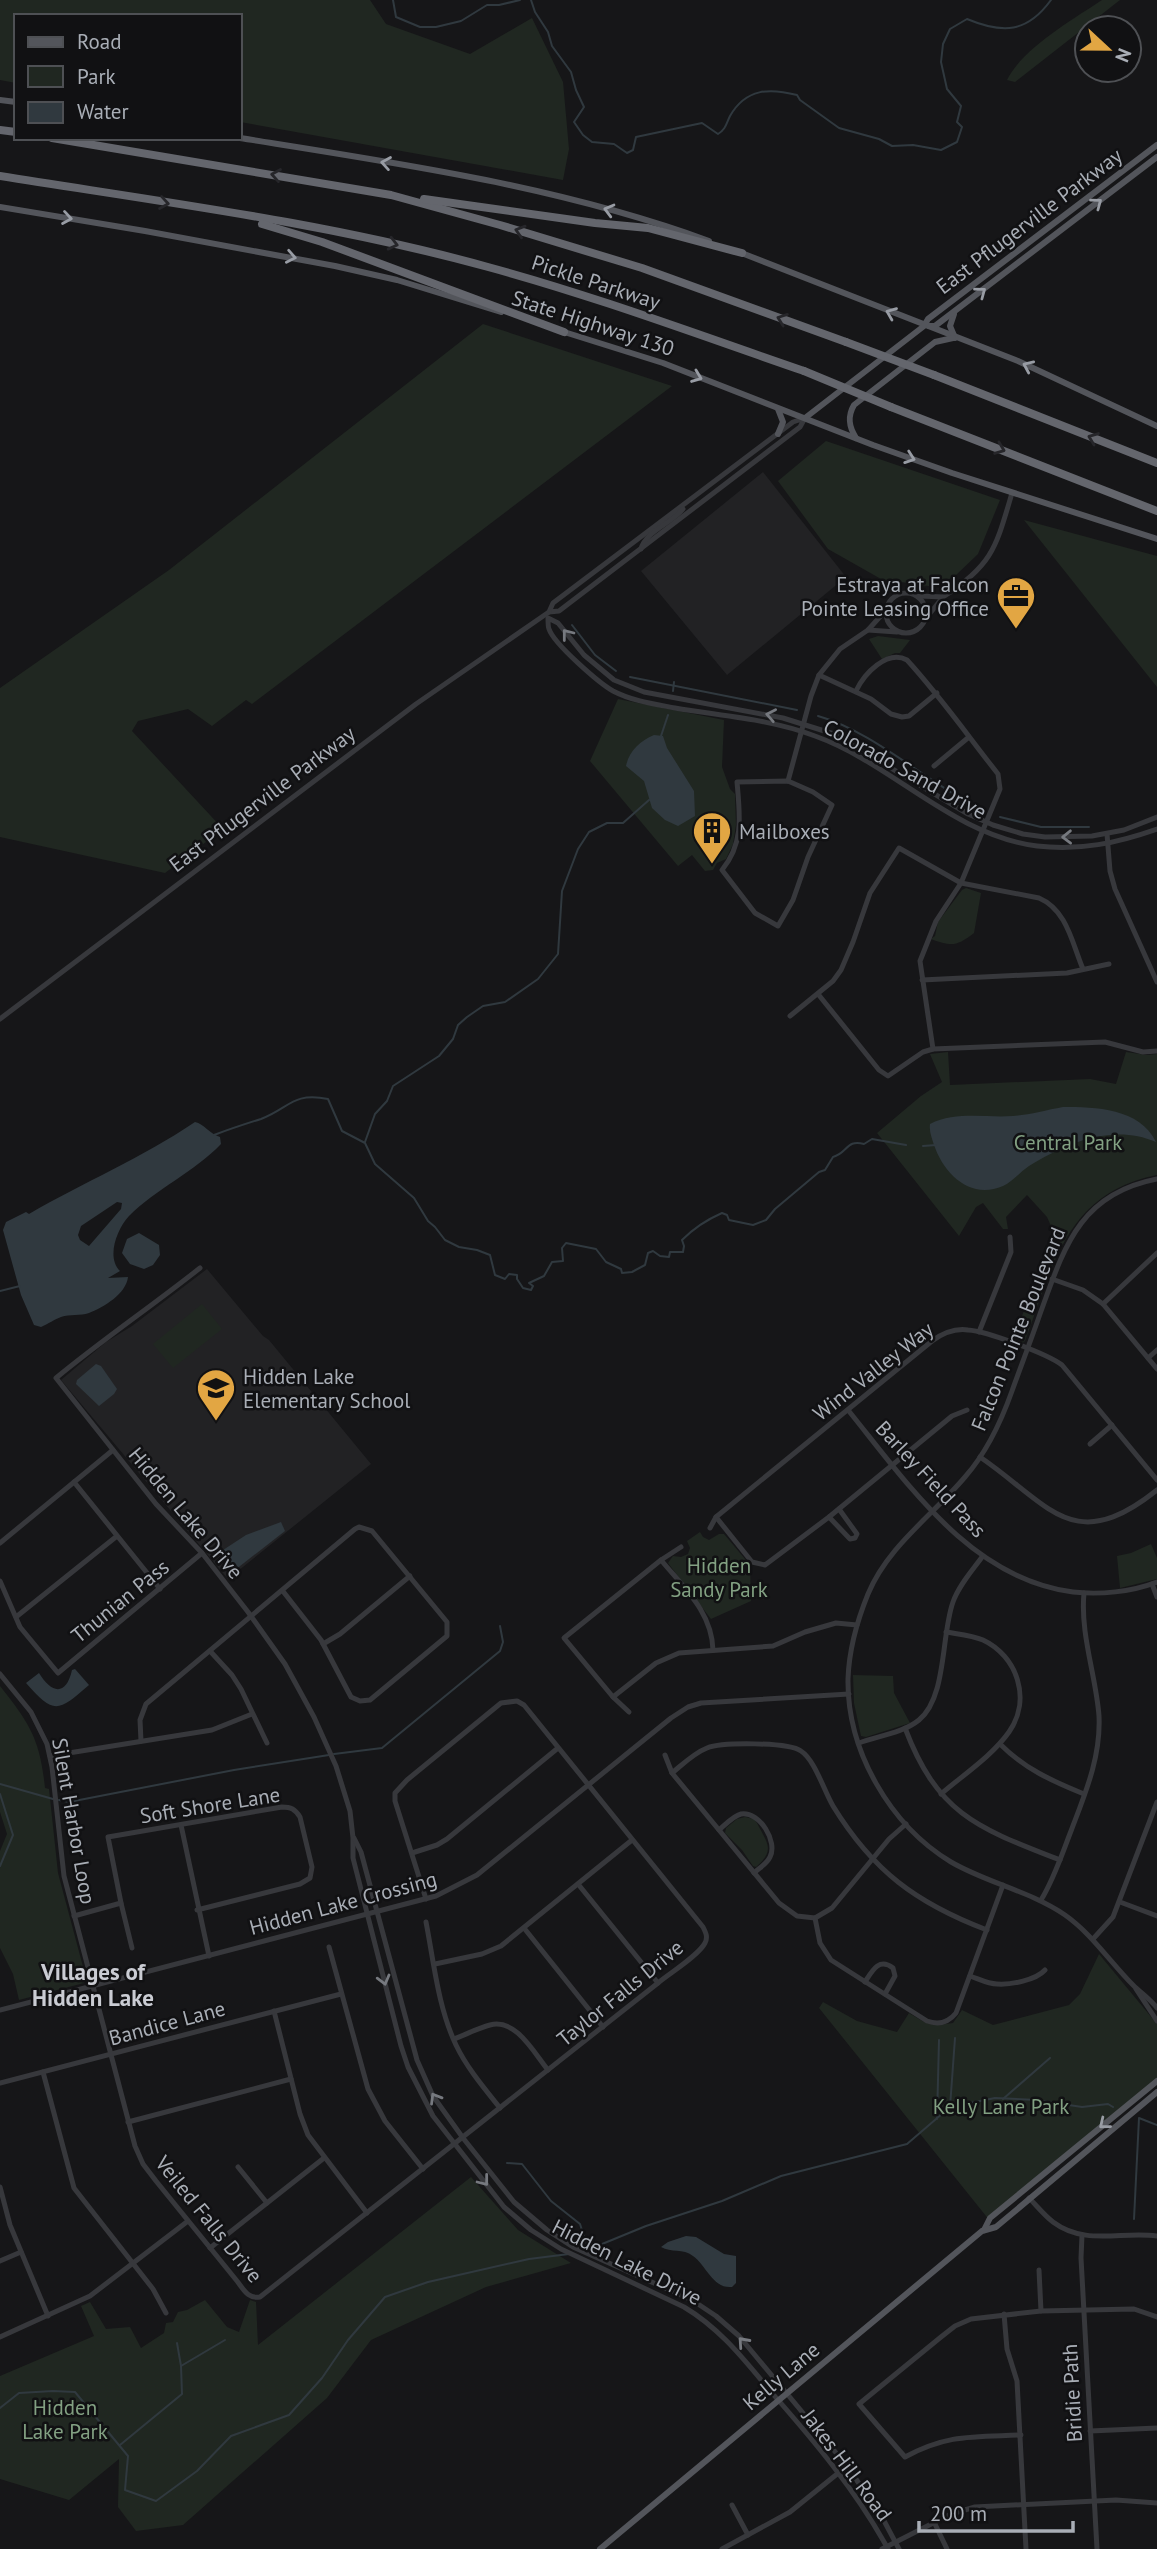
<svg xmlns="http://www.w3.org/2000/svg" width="1157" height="2549" font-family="'PT Sans',sans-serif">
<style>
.built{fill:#222224}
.green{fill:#202721}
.water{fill:#30393f;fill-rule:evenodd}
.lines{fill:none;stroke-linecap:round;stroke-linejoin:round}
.stream{stroke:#30393f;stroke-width:2}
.minor{stroke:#37383c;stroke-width:5}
.major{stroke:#53555b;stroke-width:6}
.highway{stroke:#64666d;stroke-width:8}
.highway-bridge{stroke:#64666d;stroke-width:8}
.oneway{stroke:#989ca4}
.oneway2{stroke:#26262a}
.oneway3{stroke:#76797f}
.labels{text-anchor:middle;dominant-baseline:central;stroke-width:5;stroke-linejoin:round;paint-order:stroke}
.street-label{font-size:21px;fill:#a9aeb6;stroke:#111113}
.poi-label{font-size:21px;fill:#a9aeb6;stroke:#111113;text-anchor:start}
.park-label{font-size:21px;fill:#82a082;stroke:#111113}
.neighbourhood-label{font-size:23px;font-weight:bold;fill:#caccd3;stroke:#111113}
</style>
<rect width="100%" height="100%" fill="#161618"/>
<g class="built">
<path d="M763,472l83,105 -119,98 -86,-104z"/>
<path d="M207,1269l56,67 6,4 102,124 -143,115 -167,-199 45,-38 26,-16z"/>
</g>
<g class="green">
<path d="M0,0h370l16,24 84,30 62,-36 31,64 6,67 -6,31 -323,-58v-106h-224v67l-16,-3z"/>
<path d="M1102,0h18l-105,82 -8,-2c16,-32 65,-60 95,-80z"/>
<path d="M483,324l189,62 -420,318 -6,-4 -34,26 -24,-17 -50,12 -6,10 91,98 -58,44 -165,-36v-149l169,-118z"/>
<path d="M826,441l174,59 -22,54 -22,21 -21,12 -54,-8 -53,-30 -50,-68z"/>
<path d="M1024,520l133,36v131z"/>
<path d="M878,636l32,4 -10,13h-5l-13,6 -13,-20z"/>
<path d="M618,699l106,21 -2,47 8,22 5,5 1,31 -3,19 -7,15 -9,4 -4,7 -8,1 -13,-16 -14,11 -88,-105z"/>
<path d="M966,888l15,5 -7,40c-17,13 -22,14 -43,6l4,-3 3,-14 24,-32z"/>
<path d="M948,1052l2,33 140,-6 26,5 10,-32 21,3 10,-1v121c-91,18 -104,91 -132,166l-4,3 -9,-2 42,-109 -7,-16 -20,-22 -21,22 2,12h-5l-20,-26 -7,4 -17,29 -82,-103 44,-37 21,-14 -12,-28z"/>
<path d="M202,1304l20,25 -49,39 -20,-24z"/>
<path d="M700,1532l3,5 6,3 10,-6h5l26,31 1,36 -40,18 -43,-56 5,-7 8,1 7,-3 2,-6 -3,-7z"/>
<path d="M1151,1544l6,14v21l-37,9 -3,-32 14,-3z"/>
<path d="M853,1675l40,1 1,17 16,30 -44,14 -5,-1 -7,-33z"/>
<path d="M0,1686c30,38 40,53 45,102l4,1 9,84 28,105 -2,5 -65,17 -6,-26 -13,-26v-97l7,-17 -7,-22z"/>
<path d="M745,1817l9,2 3,4c10,20 19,27 -1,44l-3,-1 -11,-16 -17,-17 1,-5 11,-9z"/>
<path d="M1099,1954l58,70v60l-167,137 -171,-213 4,-6 34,19 40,11 12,-19c21,13 21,13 44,10l9,-13 31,15 76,-20 11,-11z"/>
<path d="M471,2177l47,53 53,33 -85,24 -115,53 -44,58 -144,127 -47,6 -18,-24 1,-48 -50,41 -69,-21v-103l94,-40 -13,-30 9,-4 16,27 24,-2 11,21 23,-15 2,-10 7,-1 5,-10 9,-2 18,-10 22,27 12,5 11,-32 6,2 2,43z"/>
</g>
<g class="water">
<path d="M654,735l9,1 4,12 27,43 1,25 -17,10 -13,-6 -13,-12 -8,-27 -18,-15c3,-15 14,-25 28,-31z"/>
<path d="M1063,1107c32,0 77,1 93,35 -43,-19 -90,1 -127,24 -9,6 -17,16 -26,20 -33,14 -59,-12 -69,-41 -2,-7 -5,-13 -4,-21 26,-13 55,-6 83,-8 16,-1 33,-6 50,-9z"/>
<path d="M195,1122c9,2 15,12 25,15l1,7c-27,28 -65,45 -92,72 -12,13 -23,41 -9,55l-12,7 20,-1c-2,17 -24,30 -39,36 -9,3 -19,1 -28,4 -6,2 -13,7 -20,10l-7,-2 -13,-30 -18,-65 3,-8 20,-10 3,2c55,-32 113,-56 166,-92zM117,1202l5,1 -1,6 -32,37 -9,-6 -2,-5 3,-9z"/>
<path d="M139,1233l20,12 1,10 -7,10 -9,4 -14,-5 -8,-11 5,-14z"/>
<path d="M96,1364l5,2 16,23 -3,5 -15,12 -23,-22 1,-4z"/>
<path d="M281,1522l4,9 -50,39 -15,-16v-2l26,-17z"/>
<path d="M75,1669l14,16c-31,27 -35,30 -63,-2l13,-10c12,20 27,24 33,-3z"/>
<path d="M686,2236l10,1 28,17 12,2v27l-4,4c-19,2 -26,-22 -39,-31 -10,-8 -22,-3 -32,-9l7,-5z"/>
</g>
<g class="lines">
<g class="stream">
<path d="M393,0l3,17 24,10h16l25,-6 26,-16h12l21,-5"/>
<path d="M531,0l4,12 13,20 4,14 19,26 5,18 8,17 -10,15 9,13 9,7 22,2 13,9 6,-3 3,-13 66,-14 16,11c8,-5 8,-10 12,-18 16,-28 40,-28 67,-21l3,5 39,28 40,11 13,7 21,-1 28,5 16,-8 5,-15 -5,-5 4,-16 -14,-17 -6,-27 2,-18 7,-15 17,-10c36,15 60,14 84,-19"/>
<path d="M572,625l23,30 21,16"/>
<path d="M630,677l167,33"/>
<path d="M673,691l1,-9"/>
<path d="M818,716c54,15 109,66 160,92"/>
<path d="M661,736l7,-21"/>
<path d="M1000,817l41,10h48"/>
<path d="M214,1135c16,-6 31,-11 47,-16 29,-11 31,-27 67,-20l14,32 23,12 10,21 39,34 14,23 7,6 10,13 14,7 18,3 13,5 5,20 10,4 4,-5 8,1v4l6,9 8,2 2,-4 -4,-3 15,-7 8,-14 11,-1 -1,-13 4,-5 30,6 10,13 15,7 1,4 10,-1 13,-7 3,-12 5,-2 7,5 9,1 1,-5h13l1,-6 -2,-6c12,-12 24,-20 40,-27l5,2 2,5 24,5 13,-5 9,-11 44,-37 6,-2 8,-13c15,-4 13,-18 31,-13l8,-5 34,6"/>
<path d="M365,1142l10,-28 12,-13 6,-15 46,-30 14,-17 5,-14 9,-8 16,-11 22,-4 33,-23 20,-25 4,-63 16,-42 11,-17 18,-9h16l26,-23"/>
<path d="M923,1146l13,-1"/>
<path d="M0,1291l20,-5"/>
<path d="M334,1754l48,-6 118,-97 3,-9 -3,-16"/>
<path d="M0,1784l53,15"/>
<path d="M0,1794l13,41 -13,31"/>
<path d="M59,1800l10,2 165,-32 95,-15"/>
<path d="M1003,2099l47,-41"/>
<path d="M950,2107l5,-69"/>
<path d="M937,2119l2,-79"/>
<path d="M507,2163l15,1 29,37 29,23 8,25"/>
<path d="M1134,2219l5,-101 18,7"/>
<path d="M585,2251l61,-25 76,-25 59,-25 126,-32 43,-37 45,-9 41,2 46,7 26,-3 5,3"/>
<path d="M177,2343l4,23"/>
<path d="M0,2408l19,-15 34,-2 22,1 53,64 -3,34 31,11 41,-30 34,-35 58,-21 33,-37 26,-38 37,-43 43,-15 101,-23 40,-5"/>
<path d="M120,2445l62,-51 -1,-28 44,-26"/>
</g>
<g class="minor">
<path d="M805,418l-5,9 -241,184 -10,1 4,-9 240,-181z"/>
<path d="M641,549c4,-17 31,-26 42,-40"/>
<circle cx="906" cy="613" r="20"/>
<path d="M920,596l23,1 -16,20"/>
<path d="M943,597c50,-32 53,-50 69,-104"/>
<path d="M868,630l29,2"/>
<path d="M819,675l52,24 20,15 11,3 7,-1 28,-23"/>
<path d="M856,691c8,-17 31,-42 51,-31 33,36 61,76 91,114l2,15 -39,94 -25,38 -16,40 13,88"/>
<path d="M934,766l35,-29"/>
<path d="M788,781l25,11 19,13 -24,52 -15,43 -15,26 -23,-13 -33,-43c22,-27 18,-54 15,-88z"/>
<path d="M788,781l23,-85 8,-21 21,-26 28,-19 18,-20"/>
<path d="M1157,817l-33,13 -32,6 -47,1 -22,-3 -30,-9 -25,-11 -134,-80 -51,-16 -139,-26 -30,-12 -30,-25 -26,-32 -10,-5c0,2 0,9 1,11 5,15 50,54 64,62 19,10 41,13 62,17 46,8 96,11 140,28 78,28 137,99 222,110 43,5 80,-3 120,-17"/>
<path d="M1107,834l3,37 5,18 42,93"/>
<path d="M922,980l145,-7 42,-9"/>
<path d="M818,994l61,76 9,6 35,-24 10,-3 172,-7 38,10 14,-1"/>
<path d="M790,1016l43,-35 8,-11 12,-28 17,-49 29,-45 62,35 78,15c28,12 33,45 44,71"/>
<path d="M0,1019l416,-315 133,-92"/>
<path d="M1157,1179c-78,15 -93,69 -117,135 -9,26 -19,52 -28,77 -11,31 -25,61 -47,86 -33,39 -77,69 -97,117 -11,27 -19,56 -20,85 -1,72 42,146 103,183 36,21 79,29 114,53 27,19 45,47 68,70 8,8 17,14 24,23"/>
<path d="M200,1268c-48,38 -98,72 -144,110l100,126 46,49 46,59 37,52 29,53 22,49 14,45 3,27v20l48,188 7,21 25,49 71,91 27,23 30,19 123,58c37,22 61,54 88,86 43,49 85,99 116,156"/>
<path d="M1052,1279l31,11 20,14 54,65"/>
<path d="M1103,1304l54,-51"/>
<path d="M979,1332l32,-80 -1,-15"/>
<path d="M1148,1358l9,-8"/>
<path d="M848,1410c60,74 123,169 225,182 27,3 58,0 84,-10"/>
<path d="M1090,1444l22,-19"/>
<path d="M980,1457c70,48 93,100 177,33"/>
<path d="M74,1482l86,107"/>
<path d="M716,1517l36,45 13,3 64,-48 123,-101 15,-6"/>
<path d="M829,1517l21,22 5,-1 2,-4 -18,-25"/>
<path d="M710,1528l6,-11 216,-176c11,-8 22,-13 36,-11 18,1 80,24 94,35l95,115"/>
<path d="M0,1543l113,-93"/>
<path d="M661,1560c23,28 51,52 52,90"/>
<path d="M0,1581l20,46 38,46 144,-120"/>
<path d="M1152,1584l5,13"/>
<path d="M16,1617l101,-81"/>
<path d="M323,1644l17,-10 70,-58"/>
<path d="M210,1651l22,24 9,14 26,54"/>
<path d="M0,1674l31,38 16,32 5,23 12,109 71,270 8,18 13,17 81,100c7,9 11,18 23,16l398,-314c12,-10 40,-27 47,-40 3,-6 1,-10 -2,-16l-179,-222 -7,-4 -16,2 -94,77 -12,13v8l31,98"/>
<path d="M613,1697l43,-34 23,-10 94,-7 32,-14 31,-9 21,2"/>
<path d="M629,1712l-16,-15 -49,-59 97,-78 20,-13"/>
<path d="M905,1728c33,87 73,100 155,132"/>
<path d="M141,1741l-1,-21 6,-16 209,-175 4,-2 13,4 75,91v14l-77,64 -10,1 -9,-4 -30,-57 -39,-50"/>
<path d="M859,1743c19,-7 44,-10 60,-23 28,-23 22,-85 34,-118 6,-17 19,-31 29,-45"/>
<path d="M1000,1744c25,25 52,37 84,50"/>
<path d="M665,1755l7,18 47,57 60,73 18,13 18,2 17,-10 57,-69 17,-15"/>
<path d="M50,1756l162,-26 40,-16"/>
<path d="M672,1773c11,-9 22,-20 35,-25 15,-6 81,-6 94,3 14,9 23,40 32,55 40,65 83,97 154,124"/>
<path d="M941,1794c22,-19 51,-38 68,-62 23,-33 8,-76 -26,-92 -11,-5 -26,-6 -37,-8"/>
<path d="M181,1825l28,131"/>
<path d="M719,1830c6,-5 14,-14 22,-16 19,-3 37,28 29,43 -3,7 -11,11 -16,16"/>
<path d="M354,1838l7,14 56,208 16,36 30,42 51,64 33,28 26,17 119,53 24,16 23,20 108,130 35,51 17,32"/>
<path d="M412,1853l25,-8 10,-6 111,-91"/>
<path d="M578,1884l80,99"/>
<path d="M1041,1900c13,-21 21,-46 30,-69 14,-37 30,-74 28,-115 -3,-40 -19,-82 -15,-123"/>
<path d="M1120,1902l37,14"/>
<path d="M74,1916l47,-13"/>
<path d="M815,1918l5,25 11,17 96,61c11,4 21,2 29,-8l47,-128"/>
<path d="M426,1922c8,41 12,85 30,123 11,23 28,43 44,63"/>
<path d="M524,1928l79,99"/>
<path d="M1093,1939l20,-22 44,-115"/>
<path d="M329,1947l39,142 17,32 38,48"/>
<path d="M132,1948l-11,-45 -13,-66 174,-30c9,0 13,2 18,10l12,50 -2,11 -10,6 -103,26"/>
<path d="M435,1964l47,-10 19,-8 131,-106"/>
<path d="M970,1976c9,3 18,8 27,8 14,1 39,-4 48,-14"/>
<path d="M865,1982c7,-11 14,-25 28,-14l2,8 -10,18"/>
<path d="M1136,1989l21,32"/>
<path d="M0,2010l436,-114 41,-21 194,-157 17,-11 13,-4 148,-9"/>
<path d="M274,2011l26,103 8,21 59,78"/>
<path d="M454,2039c11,-4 24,-11 36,-14 26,-7 44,28 58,45"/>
<path d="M43,2072l31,116 79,101 13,24"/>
<path d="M0,2083l341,-89"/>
<path d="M128,2122l163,-43"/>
<path d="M238,2167l29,36"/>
<path d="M0,2187l10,38 38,91"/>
<path d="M1029,2198c8,8 15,17 24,24 32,24 68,9 104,14"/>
<path d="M1082,2235l-1,23 16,291"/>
<path d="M210,2248l114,-90"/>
<path d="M0,2261l21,-9"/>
<path d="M1039,2270l2,41"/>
<path d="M1004,2314l3,35 10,32 9,168"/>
<path d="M0,2337l90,-41 98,-75"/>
<path d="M1090,2431l67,-3"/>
<path d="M1021,2435c-48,2 -74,-1 -116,22l-46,-53 82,-67 14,-11 16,-7 70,-8 93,-2 23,8"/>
<path d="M732,2505l16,30"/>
<path d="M934,2522l13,27"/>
<path d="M722,2549l68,-37 57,-46"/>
<path d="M882,2549l69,-35 24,-7 141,-7 41,3"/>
</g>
<g class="major">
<path d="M0,100l16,2"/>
<path d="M240,138c157,25 319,48 469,103"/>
<path d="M0,207l145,24 190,35 62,14 104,32"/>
<path d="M739,252l279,109 139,65"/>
<path d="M954,314l-4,12 5,12"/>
<path d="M929,326h6l222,-169"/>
<path d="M561,331l102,32 210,82 79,28 205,66"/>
<path d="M778,409l5,13 -5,12"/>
<path d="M805,418l119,-92 4,-7 229,-174"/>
<path d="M856,438c-7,-11 -9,-21 -2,-33l81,-63 18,-4"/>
<path d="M984,2230l6,-12 167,-137"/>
<path d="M600,2549l382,-318 14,-4 161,-135"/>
</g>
<g class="highway">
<path d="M0,130l16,2"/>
<path d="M52,138l339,57 109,30 142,43 204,74"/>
<path d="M0,176c163,26 329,47 488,91 107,29 211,68 316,104"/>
<path d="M424,199l171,24 53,5 94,25"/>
<path d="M262,224l60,18 242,90"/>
<path d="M934,375l223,88"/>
<path d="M891,407l266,104"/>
</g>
<g class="highway-bridge">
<path d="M846,342l88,33"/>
<path d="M804,371l87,36"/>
</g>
</g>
<defs><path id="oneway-chevron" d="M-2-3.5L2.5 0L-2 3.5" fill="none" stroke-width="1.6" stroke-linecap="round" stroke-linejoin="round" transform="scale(1.75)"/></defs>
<g class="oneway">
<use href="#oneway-chevron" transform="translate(386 163) rotate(-170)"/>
<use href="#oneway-chevron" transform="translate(1097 203) rotate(-37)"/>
<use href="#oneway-chevron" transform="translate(609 210) rotate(-165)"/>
<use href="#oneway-chevron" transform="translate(67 218) rotate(9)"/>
<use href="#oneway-chevron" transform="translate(291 257) rotate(11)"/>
<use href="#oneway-chevron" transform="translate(981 292) rotate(-37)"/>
<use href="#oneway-chevron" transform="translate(891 313) rotate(-158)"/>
<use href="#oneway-chevron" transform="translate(1028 366) rotate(-156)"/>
<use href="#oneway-chevron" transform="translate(697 377) rotate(21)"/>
<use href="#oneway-chevron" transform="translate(910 458) rotate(19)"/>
<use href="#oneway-chevron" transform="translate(1104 2124) rotate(141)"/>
</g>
<g class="oneway2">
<use href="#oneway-chevron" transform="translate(276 175) rotate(-170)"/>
<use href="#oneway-chevron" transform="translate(164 203) rotate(9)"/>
<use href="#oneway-chevron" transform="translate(520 231) rotate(-163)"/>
<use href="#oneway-chevron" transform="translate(393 244) rotate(14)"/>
<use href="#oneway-chevron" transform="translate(782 319) rotate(-160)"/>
<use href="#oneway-chevron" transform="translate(1093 438) rotate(-159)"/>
<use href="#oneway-chevron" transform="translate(1000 449) rotate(21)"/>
</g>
<g class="oneway3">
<use href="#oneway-chevron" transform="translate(567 634) rotate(-128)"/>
<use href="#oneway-chevron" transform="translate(771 715) rotate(-169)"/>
<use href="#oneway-chevron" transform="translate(1067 837) rotate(179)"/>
<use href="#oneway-chevron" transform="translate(384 1980) rotate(75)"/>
<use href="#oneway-chevron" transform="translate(435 2098) rotate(-121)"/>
<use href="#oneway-chevron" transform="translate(484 2181) rotate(52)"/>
<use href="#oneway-chevron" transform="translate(743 2342) rotate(-132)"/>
</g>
<defs>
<g id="office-pin" transform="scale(2.0125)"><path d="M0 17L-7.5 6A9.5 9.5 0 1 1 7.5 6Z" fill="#e2a643" stroke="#111113"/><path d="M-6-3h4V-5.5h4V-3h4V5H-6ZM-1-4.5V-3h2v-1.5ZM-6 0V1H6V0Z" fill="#111"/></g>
<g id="building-pin" transform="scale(2.0125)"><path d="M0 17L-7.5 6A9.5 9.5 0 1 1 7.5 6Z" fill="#e2a643" stroke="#111113"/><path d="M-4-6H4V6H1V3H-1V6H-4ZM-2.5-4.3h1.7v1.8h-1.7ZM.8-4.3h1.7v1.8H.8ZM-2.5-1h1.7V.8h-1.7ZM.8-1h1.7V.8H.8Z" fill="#111"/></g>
<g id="school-pin" transform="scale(2.0125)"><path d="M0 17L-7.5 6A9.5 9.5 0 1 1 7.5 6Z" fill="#e2a643" stroke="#111113"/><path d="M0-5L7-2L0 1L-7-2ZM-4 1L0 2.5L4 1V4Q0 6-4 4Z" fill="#111"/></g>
</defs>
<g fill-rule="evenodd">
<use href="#office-pin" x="1016" y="596"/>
<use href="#building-pin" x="712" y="831"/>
<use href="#school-pin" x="216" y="1388"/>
</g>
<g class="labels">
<g class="street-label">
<text transform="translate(1029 221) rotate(-37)">East Pflugerville Parkway</text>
<text transform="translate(596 282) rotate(18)">Pickle Parkway</text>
<text transform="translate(593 323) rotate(18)">State Highway 130</text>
<text transform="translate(905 769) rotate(29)">Colorado Sand Drive</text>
<text transform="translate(262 799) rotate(-37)">East Pflugerville Parkway</text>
<text transform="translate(1018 1329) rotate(-68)">Falcon Pointe Boulevard</text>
<text transform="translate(873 1371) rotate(-38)">Wind Valley Way</text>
<text transform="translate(931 1479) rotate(47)">Barley Field Pass</text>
<text transform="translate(186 1513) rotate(50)">Hidden Lake Drive</text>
<text transform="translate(120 1601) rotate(-39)">Thunian Pass</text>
<text transform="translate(210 1805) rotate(-9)">Soft Shore Lane</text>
<text transform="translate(74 1821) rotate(80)">Silent Harbor Loop</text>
<text transform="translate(343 1903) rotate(-15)">Hidden Lake Crossing</text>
<text transform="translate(620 1993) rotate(-39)">Taylor Falls Drive</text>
<text transform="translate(167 2023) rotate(-15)">Bandice Lane</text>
<text transform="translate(209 2219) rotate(51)">Veiled Falls Drive</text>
<text transform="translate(627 2262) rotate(27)">Hidden Lake Drive</text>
<text transform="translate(781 2376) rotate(-40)">Kelly Lane</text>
<text transform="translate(1072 2393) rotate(-93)">Bridie Path</text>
<text transform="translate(847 2465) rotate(53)">Jakes Hill Road</text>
</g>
<g class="poi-label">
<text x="989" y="584" text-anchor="end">Estraya at Falcon<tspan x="989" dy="24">Pointe Leasing Office</tspan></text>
<text x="739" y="831">Mailboxes</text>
<text x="243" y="1376">Hidden Lake<tspan x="243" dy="24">Elementary School</tspan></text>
</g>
<g class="park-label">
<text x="1068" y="1142">Central Park</text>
<text x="719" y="1565">Hidden<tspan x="719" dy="24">Sandy Park</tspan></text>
<text x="1001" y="2106">Kelly Lane Park</text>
<text x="65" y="2407">Hidden<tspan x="65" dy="24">Lake Park</tspan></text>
</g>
<g class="neighbourhood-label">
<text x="93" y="1971">Villages of<tspan x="93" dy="26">Hidden Lake</tspan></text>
</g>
</g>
<rect x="14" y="14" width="228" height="126" fill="#111113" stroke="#4e5054" stroke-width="2"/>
<rect x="28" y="37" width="35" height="10" fill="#53555b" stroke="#4e5054" stroke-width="2"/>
<text x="77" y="49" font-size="21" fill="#a9aeb6">Road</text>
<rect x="28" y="66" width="35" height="21" fill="#202721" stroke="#4e5054" stroke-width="2"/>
<text x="77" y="84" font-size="21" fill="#a9aeb6">Park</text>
<rect x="28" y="102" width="35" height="21" fill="#30393f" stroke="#4e5054" stroke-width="2"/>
<text x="77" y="119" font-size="21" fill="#a9aeb6">Water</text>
<g transform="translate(1108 49) rotate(112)"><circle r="33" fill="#111113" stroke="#4e5054" stroke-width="2"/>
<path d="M0-5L12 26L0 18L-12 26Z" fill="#e2a643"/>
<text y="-10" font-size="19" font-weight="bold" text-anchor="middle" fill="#a9aeb6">N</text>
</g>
<path d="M919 2521v10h154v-10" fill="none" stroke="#a9aeb6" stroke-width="3.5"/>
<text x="930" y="2521" font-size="21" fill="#a9aeb6" stroke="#111113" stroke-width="5" paint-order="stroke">200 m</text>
</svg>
